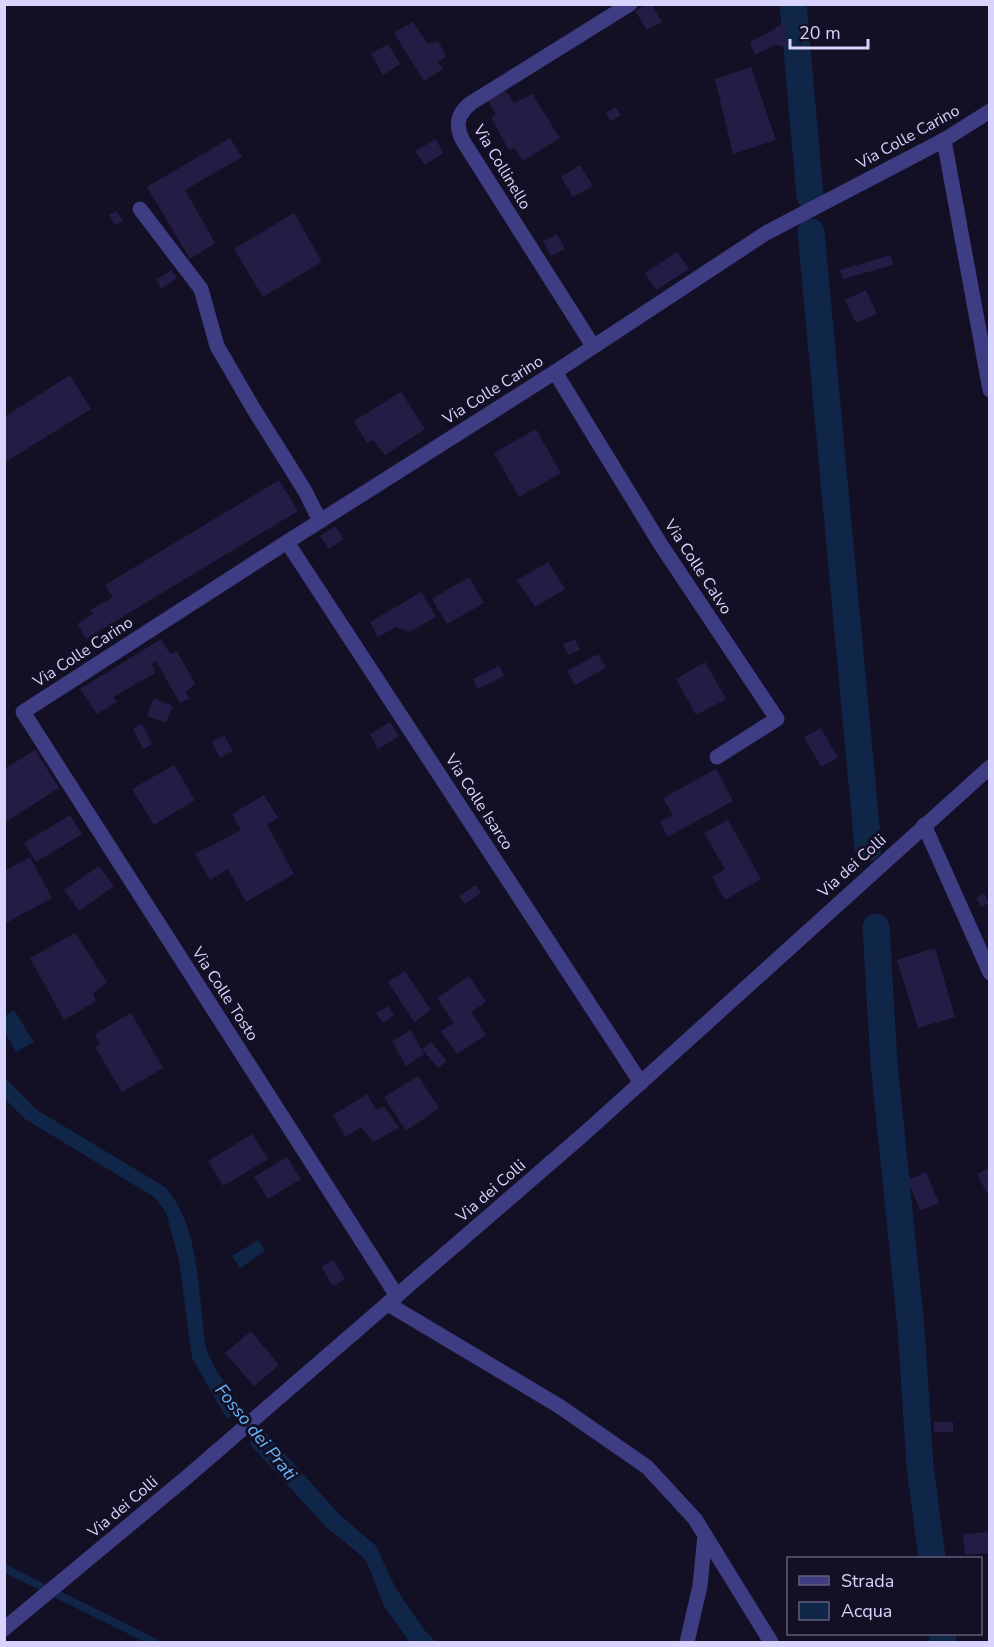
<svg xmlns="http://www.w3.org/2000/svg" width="994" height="1647" font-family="'Nunito Sans',sans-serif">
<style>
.water{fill:#102648}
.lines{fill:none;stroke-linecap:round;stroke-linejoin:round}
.stream{stroke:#102648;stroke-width:8}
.canal{stroke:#102648;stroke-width:27}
.building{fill:#241c45}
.minor{stroke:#3e3c82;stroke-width:15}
.labels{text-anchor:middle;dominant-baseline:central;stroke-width:6;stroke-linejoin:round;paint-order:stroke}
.street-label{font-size:16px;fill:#d8d4fd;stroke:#130f24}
.water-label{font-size:18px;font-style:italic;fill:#66b7fa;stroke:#130f24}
</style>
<rect width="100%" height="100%" fill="#130f24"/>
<g class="water">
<path d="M14,1010l20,32 -18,10 -11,-20v-16z"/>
<path d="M4,1077l33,33 128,77c30,33 32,85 37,128 2,11 1,25 5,36 8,21 22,38 35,55l-15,13 -35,-61 -13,-98 -13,-48 -12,-15 -129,-78 -20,-20z"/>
<path d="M258,1240l7,11 -25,17 -8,-12z"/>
<path d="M264,1431l75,83 37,32 19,41 30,44 11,11 -27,-1 -25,-35 -16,-41 -5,-8 -37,-30 -77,-84z"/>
</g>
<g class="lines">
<g class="stream">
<path d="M229,1405l33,39"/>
<path d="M4,1568l150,74"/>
</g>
<g class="canal">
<path d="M793,4l17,192"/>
<path d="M811,232l57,616"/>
<path d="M876,927l8,136 27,265 9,138 12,92"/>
<path d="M942,1634l1,8"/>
</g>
</g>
<g class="building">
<path d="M647,4h5l10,18 -15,8 -12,-19z"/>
<path d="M786,20v27l-11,-2 -20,10 -5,-13 23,-12z"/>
<path d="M413,22l15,22 10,-3 8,15 -8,7 5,6 -19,12 -30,-48z"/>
<path d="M388,44l12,20 -17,11 -12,-21z"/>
<path d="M751,67l25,73 -43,14 -18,-75z"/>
<path d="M506,91l8,12 18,-9 28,44 -37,23 -8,-13 -6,2 -18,-32 5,-4 -8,-13z"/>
<path d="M615,107l6,8 -10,6 -5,-8z"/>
<path d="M230,138l12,19 -57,33 30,53 -25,16 -43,-72z"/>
<path d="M436,139l7,14 -18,12 -10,-14z"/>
<path d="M580,165l13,21 -20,11 -12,-20z"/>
<path d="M117,211l6,10 -8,4 -6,-10z"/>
<path d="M294,213l28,49 -59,35 -29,-48z"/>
<path d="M557,234l8,15 -14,7 -8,-15z"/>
<path d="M677,252l12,17 -33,21 -11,-17z"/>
<path d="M891,255l2,10 -50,14 -3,-9z"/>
<path d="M172,270l5,8 -16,11 -5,-9z"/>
<path d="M866,290l11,24 -21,9 -11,-23z"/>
<path d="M70,375l21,34 -87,54v-46z"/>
<path d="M401,392l24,37 -40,26 -12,-15 -6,3 -13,-22z"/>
<path d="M536,429l25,44 -42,24 -25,-44z"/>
<path d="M279,480l19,31 -212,128 -9,-15 16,-10 -3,-4 23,-13 -8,-12z"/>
<path d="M335,526l9,13 -15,10 -9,-13z"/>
<path d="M548,562l17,27 -30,18 -18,-27z"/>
<path d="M469,577l15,26 -37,21 -15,-25z"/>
<path d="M421,592l15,25 -27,15 -13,-5 -18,10 -8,-15z"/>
<path d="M161,639l9,15 7,-3 18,33 -10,8 5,6 -10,5 -24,-42 -4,3 3,9 -42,24 4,5 -20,12 -17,-25z"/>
<path d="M575,639l5,11 -12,5 -5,-11z"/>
<path d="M598,654l8,14 -31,17 -8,-14z"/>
<path d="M705,662l21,37 -30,16 -20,-36z"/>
<path d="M499,666l5,10 -26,13 -5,-10z"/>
<path d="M154,698l19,8 -7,17 -19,-7z"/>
<path d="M390,722l9,14 -21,13 -8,-15z"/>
<path d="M142,724l10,20 -9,5 -10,-20z"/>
<path d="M821,728l17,30 -17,9 -17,-30z"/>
<path d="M224,735l9,16 -13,7 -8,-16z"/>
<path d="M35,750l24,38 -55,35v-54z"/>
<path d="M174,765l21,35 -41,25 -22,-36z"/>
<path d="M716,769l17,32 -65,36 -8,-15 13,-7 -10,-17z"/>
<path d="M264,795l14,23 -11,7 27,49 -48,28 -18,-33 -18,11 -15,-26 46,-24 -9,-16z"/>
<path d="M70,815l12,19 -46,28 -12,-19z"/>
<path d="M728,820l33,59 -36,21 -13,-23 13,-8 -21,-36z"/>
<path d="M30,857l22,41 -48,26v-53z"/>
<path d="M99,866l15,20 -35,25 -15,-21z"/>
<path d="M476,885l5,8 -16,11 -6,-8z"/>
<path d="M984,893l5,10 -8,4 -5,-9z"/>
<path d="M75,933l32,49 -14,12 3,7 -32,19 -34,-62z"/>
<path d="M935,948l20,69 -37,11 -21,-68z"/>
<path d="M405,971l26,39 -17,12 -26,-40z"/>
<path d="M469,976l17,26 -15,10 15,23 -29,19 -16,-23 13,-8 -17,-25z"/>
<path d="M388,1006l6,9 -11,8 -7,-10z"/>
<path d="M131,1013l32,55 -41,24 -27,-45 5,-3 -5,-10z"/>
<path d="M411,1030l13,24 -18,12 -14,-25z"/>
<path d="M431,1042l16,19 -9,7 -16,-19z"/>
<path d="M418,1076l21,32 -33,23 -22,-34z"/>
<path d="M367,1094l9,16 8,-4 15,22 -26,14 -12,-15 -16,10 -12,-22z"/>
<path d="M252,1134l16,25 -45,27 -15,-25z"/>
<path d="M287,1157l14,22 -33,20 -14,-22z"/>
<path d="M990,1168v31l-13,-25z"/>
<path d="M926,1172l13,31 -19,7 -12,-30z"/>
<path d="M333,1260l12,19 -12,7 -12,-19z"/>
<path d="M251,1331l28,34 -25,21 -29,-33z"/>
<rect x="934" y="1422" width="19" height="10"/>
<path d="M990,1532v21l-25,2 -2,-21z"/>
</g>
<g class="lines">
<g class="minor">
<path d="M944,140l46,250"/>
<path d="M140,209l61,80 16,57 36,62 52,83 15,30"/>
<path d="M593,346l-130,-205c-8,-15 -6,-27 8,-38l159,-99"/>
<path d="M555,372l106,173 116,174 -60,38"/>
<path d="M287,542l354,541"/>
<path d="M924,825l66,148"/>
<path d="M397,1296l-374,-584 264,-170 268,-170 211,-139 178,-93 46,-29"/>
<path d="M388,1304l171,102 88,61 48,52 76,123"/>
<path d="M4,1629l183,-152 398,-344 405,-366"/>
<path d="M687,1642l13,-56 5,-51"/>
</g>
</g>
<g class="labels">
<g class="street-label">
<text transform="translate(908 137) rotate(-29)">Via Colle Carino</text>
<text transform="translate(502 167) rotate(59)">Via Collinello</text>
<text transform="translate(493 390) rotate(-32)">Via Colle Carino</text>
<text transform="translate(698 567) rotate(57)">Via Colle Calvo</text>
<text transform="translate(83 652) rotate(-33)">Via Colle Carino</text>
<text transform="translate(479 802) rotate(57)">Via Colle Isarco</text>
<text transform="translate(852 866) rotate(-42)">Via dei Colli</text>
<text transform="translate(225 994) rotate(57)">Via Colle Tosto</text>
<text transform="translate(491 1191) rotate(-41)">Via dei Colli</text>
<text transform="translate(123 1507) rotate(-40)">Via dei Colli</text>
</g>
<g class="water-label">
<text transform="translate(256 1432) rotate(51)">Fosso dei Prati</text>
</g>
</g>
<rect width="994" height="1647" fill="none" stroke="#d8d4fd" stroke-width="12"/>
<rect x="787" y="1557" width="195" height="78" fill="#130f24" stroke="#625e7b" stroke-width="1.5"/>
<rect x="799" y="1576" width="30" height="9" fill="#3e3c82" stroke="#625e7b" stroke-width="1.5"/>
<text x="841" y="1587" font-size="18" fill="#d8d4fd">Strada</text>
<rect x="799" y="1602" width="30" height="18" fill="#102648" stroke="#625e7b" stroke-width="1.5"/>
<text x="841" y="1617" font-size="18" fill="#d8d4fd">Acqua</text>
<path d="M790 39v9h78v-9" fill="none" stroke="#d8d4fd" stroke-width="3"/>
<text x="799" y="39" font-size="18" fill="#d8d4fd" stroke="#130f24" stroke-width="4.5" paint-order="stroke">20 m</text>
</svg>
